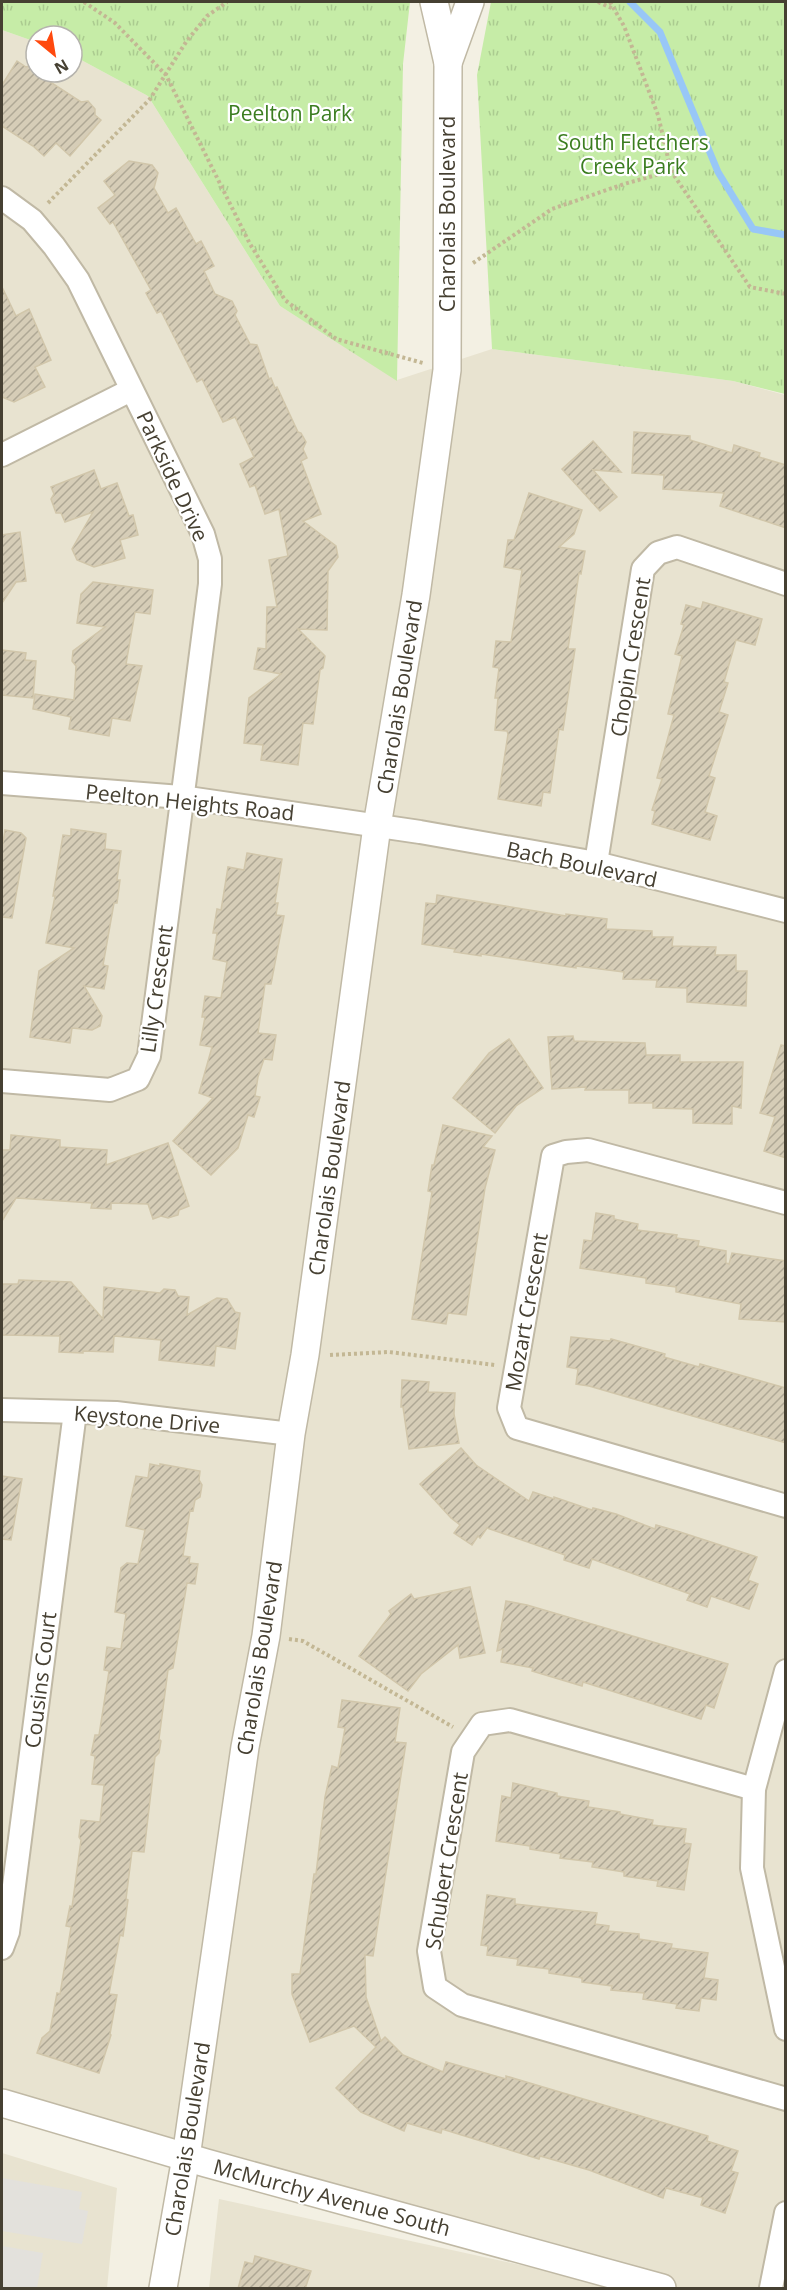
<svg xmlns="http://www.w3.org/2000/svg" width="787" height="2290" font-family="'Open Sans',sans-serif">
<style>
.residential{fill:#e8e3d0}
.grass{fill:url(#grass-tufts)}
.parking{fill:#e3e1dc}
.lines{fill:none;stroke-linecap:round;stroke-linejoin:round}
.stream{stroke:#98c7f7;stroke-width:7}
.building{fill:url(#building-hatch);stroke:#d1c6aa;stroke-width:1.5}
.minor-casing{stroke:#c0b9a5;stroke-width:26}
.tertiary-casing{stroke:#c0b9a5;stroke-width:30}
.path{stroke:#c3b794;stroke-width:4;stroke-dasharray:3 3;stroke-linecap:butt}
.minor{stroke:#fff;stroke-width:22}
.tertiary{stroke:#fff;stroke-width:27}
.labels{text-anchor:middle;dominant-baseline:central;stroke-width:4.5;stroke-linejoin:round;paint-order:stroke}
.park-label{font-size:21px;fill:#3b7d20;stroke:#fff}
.street-label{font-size:21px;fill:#464032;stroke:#fff}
</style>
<defs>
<pattern id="grass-tufts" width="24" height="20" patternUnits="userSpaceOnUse" patternTransform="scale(1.5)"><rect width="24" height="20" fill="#c6eca7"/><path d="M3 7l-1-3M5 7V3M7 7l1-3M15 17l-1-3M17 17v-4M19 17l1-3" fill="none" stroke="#abcb90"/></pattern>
<pattern id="building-hatch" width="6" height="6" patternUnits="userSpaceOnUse" patternTransform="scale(1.5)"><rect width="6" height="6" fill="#d6cdb7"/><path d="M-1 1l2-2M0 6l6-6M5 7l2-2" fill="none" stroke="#afa895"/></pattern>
</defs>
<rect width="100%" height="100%" fill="#f3f0e3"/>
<g class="residential">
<path d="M2,30l34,12v30h36v-17l76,41 132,210 117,74 95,-31 241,32 52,14v1893h-123l-660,-185z"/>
<path d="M2,2153l115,35 -10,100h-105z"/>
<path d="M219,2199l407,89h-417z"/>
</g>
<g class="grass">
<path d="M2,2h408l-7,62 -6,317 -117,-75 -132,-210 -76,-41v-19h-36v6l-34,-12z"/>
<path d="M491,2h294v392l-52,-13 -241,-32 -15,-274z"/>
</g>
<g class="parking">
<path d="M2,2178l80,14 -3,17 9,2 -6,33 -80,-13z"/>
<path d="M2,2246l41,7 -6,35h-35z"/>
</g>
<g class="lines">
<path class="stream" d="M630,2l30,30 58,140 35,57 33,6"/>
</g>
<g class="building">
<path d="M17,61l9,6 6,-2 4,3v4h4l1,4 40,26 7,-1 7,8v6l6,5 -31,36 -14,-13 -12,13 -11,-10 -31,-20v-41z"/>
<path d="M129,161l23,4 6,8 -4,15 14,25 8,-5 20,36 5,-3 13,25 -10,5 11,23 17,7 5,10 -2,4 15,29 7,1 12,34 2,-1 4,10 2,-1 21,45 3,1 5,9 -3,7 4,9 -6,3 20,53 -18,7 33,25 2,11 -10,14 -1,59 -29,-1 27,27 -2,12 -3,2 -7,54 -10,-1 -5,42 -37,-5 2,-15 -19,-2 5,-45 32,-24 -27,-5 4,-21 8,1 1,-42h10l-8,-47 19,-4 -9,-47 -14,5 -10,-29 -5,2 -10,-23 14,-7 -19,-40 -12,5 -21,-43 -5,3 -36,-71 -4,2 -11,-20 5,-3 -38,-68 -3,2 -12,-16 17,-13 -11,-14z"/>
<path d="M2,287l14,29 13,-7 22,51 -16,7 10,20 -31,15 -12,-5z"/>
<path d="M634,432l56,4v4l42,13 2,-8 26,8 -1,4 27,8v63l-66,-22 4,-13 -61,-4 1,-14 -32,-2z"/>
<path d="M593,441l28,31 -28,-2 24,27 -17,14 -38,-42z"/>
<path d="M94,470l7,19 16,-6 12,33 4,-1 5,20 -18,5 5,18 -31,9 -17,-7 -5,-11 21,-37 -28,10 -4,-9h-5l-5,-14 3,-5 -3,-7z"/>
<path d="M529,493l53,17 -8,24 -15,13 26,4 -4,23 -2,-1 -11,76h7l-12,81 -4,-1 -9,64 -7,-1 -2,14 -43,-7 10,-65 -1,-3 -12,-1 3,-32h-3l4,-30 -6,-1 3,-26 15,1 11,-72 -18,-3 4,-27h6z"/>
<path d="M20,532l6,49 -10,1 -14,21v-68z"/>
<path d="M93,582l60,8 -3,24 -15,-2 -9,52 16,2 -12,55 -18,-3 -3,18 -40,-7 2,-12 -38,-8 2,-15 39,6 2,-34 -4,-5 1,-10 32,-24 -28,-4 4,-29z"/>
<path d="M703,602l59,17 -7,26 -19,-5 -12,42 4,1 -9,29 9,3 -19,61 6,2 -10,34 12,4 -7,24 -58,-16 3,-13 -3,-1 10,-31 -5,-1 17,-63 -6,-1 14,-58 -7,-2 9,-29 -3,-1 5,-19 15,4z"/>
<path d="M2,650l24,3 -1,7 11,1 -3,37 -31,-3z"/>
<path d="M71,829l35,5 -1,15 16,2 -4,29h3l-3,23h-3l-11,62 5,1 -4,23 -20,-3 18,30 -2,10 -8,4 -20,-2 -2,15 -40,-6 9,-66 35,-23 -28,-5 9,-47h-2l10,-61 8,1z"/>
<path d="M5,830l16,3 5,5 -14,80 -10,-1v-69z"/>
<path d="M247,853l35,6 -7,44h3l-2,12 8,1 -13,68h-6l-7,49 18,2 -4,25 -8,-1 -6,18 -3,19 5,1 -6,20 -6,-2 -10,33 -27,27 -38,-34 40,-43 -14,-5 13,-46 -12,-2 5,-28h-3l3,-21 16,2 6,-36 -14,-3 4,-26h-4l4,-24 4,1 7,-43 16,3z"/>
<path d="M437,895l129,21v-2l41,5 -1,10 46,2v6h21l-1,9 44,1 -1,8h21v16h11l-1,35 -59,-4v-14l-31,-1 1,-7 -34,-1 1,-7 -48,-6v2l-95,-14v2l-27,-4 1,-3 -33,-5 4,-41 10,1z"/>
<path d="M573,1036l1,5 71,2 1,12h34v7h63l-2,46 -9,-2v18l-39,-1v-14l-40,-1v-5h-24v-13h-44l1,-3 -34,2 -4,-52z"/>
<path d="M509,1039l34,49 -27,18 -21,27 -42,-35 36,-45z"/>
<path d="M781,1045l5,1v112l-22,-7 11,-34 -15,-4z"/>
<path d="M443,1125l49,11 -9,11 12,3 -10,38 -19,127 -18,-2 -2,11 -34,-5 20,-127 -4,-1 4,-26h2z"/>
<path d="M11,1135l49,5v7l47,3 -1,15 62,-22 21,63 -10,4 -1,5 -10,3 -7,-2 -8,3 -5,-15 -37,-1v6l-20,-1 1,-5 -76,-5 -14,23v-71h8z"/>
<path d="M596,1213l18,3v3l24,5 -1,6 40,5 -1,3 23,3 -1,5 28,5v12l3,1 3,-11 54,8v61l-47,-3 2,-15 -65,-12v-5l-30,-4v-5l-66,-10 4,-28 8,1z"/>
<path d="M19,1280l52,2 32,37 1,-32 56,6 4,-4 11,1 3,6 11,1 -2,18 30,-17 10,1 8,13 5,1 -5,36 -19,-3 -2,20 -55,-6 2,-20 -47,-4 -1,16 -30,-1v2l-24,-1 1,-16 -58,-1v-47l1,-4h15z"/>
<path d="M571,1337l39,4 1,-2 54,15 -1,3 35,10 1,-3 86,24v55l-197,-57 -13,-2 2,-15 -11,-2z"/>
<path d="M402,1380l27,2 -1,10 27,1 -1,21 5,29 -50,6 -6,-42h-2z"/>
<path d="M461,1448l15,17 53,36 4,-9 21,7v-2l38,13 1,-2 23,6 39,15 1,-4 21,6 80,26 -9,23 10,4 -9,25 -38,-13 -4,11 -20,-7 3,-6 -98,-35 -3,9 -25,-8 1,-5 -78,-27 -7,10 -2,-2 -6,9 -18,-12 6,-8 -9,-7 -31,-34z"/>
<path d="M150,1464l10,2v-2l40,7 -1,9 3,5 -2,12 -5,3 -2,11 -3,-1 -7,46 7,1 -1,6 9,1 -3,20 -8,-1 -14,85 -5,2 -9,69 2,2 -2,12 -4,4 -11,95 -12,-1 -6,48 2,1 -5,36 -3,-1 -11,59 8,1 -7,39 1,1 -12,38 -62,-20 5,-15 8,-7 7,-38 3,1 11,-67 -5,-1 4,-20 2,1 9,-67 -2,-3 2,-17 19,2 4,-37 -12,-1 3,-28 -4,-1 4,-20h4l10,-64 -5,-1 3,-23 14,2 5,-35 -11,-2 6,-44 6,-5 11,1 7,-34 -19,-4 4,-23 6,-27 12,2z"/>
<path d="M2,1476l20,3 -11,61 -9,-1z"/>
<path d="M470,1587l15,66 -25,5 -2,-13 -37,29 -13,17 -49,-35 32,-42 -2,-3 22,-17 3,5z"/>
<path d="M506,1601l21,4 201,59 -14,44 -8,-3 -5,14 -118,-37 -1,4 -50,-15 1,-3 -32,-6 2,-13 -6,2z"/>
<path d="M342,1700l58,8 -5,34 11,1 -33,213 -8,-1 1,42 15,44 4,-4 18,18 40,17 3,-10 60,17v-3l202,60 -1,5 31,10 -7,20 7,2 -13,40 -24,-8 2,-7 -37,-10 -3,10 -74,-28 -49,-14 -1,3 -97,-30 -1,4 -34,-10 -3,8 -43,-19 -25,-24 40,-41 -22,-21 -44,16 -18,-48v-20h8l14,-100h2l9,-77 7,-31 6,2 7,-40 -7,-1z"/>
<path d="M513,1783l44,10v3l32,5 -1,6 32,5v2l33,6 -1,5 34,4 -2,14 7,1 -7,46 -27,-4 1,-5 -34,-5v-4l-32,-5 1,-5 -33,-4 1,-4 -31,-5v-3l-34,-5 6,-45 9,2z"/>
<path d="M487,1895l28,4v5l82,9 -2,11 14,2 -1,5 31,3v5l33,5 -1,4 37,5 -4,25 14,2 -2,20 -15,-2 -2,13 -23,-3 1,-4 -34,-5 1,-6 -33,-3 1,-4 -30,-4v-4l-33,-5v-4l-32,-4 1,-6 -31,-4 1,-9 -7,-1z"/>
<path d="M255,2256l56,15 -6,18h-67l7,-27 8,2z"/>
</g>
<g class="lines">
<g class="minor-casing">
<g id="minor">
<path d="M2,198l30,22 22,26 24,34 125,254 7,25v25l-61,472 -11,23 -28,11 -108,-9"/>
<path d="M2,455l129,-65"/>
<path d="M2,783l179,14 239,35 176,31 190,48"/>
<path d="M596,863l47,-294 15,-16 19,-6 109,37"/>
<path d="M786,1203l-198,-53 -22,2 -13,4 -44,252 8,20 269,78"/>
<path d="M2,1410l114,3 175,21"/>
<path d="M786,1671l-32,118 -2,79 34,161"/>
<path d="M754,1789l-244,-69 -28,4 -19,28 -34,199 6,36 27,18 324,94"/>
<path d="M2,1948l6,-16 67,-520"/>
<path d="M771,2288l15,-75"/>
</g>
</g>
<g class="tertiary-casing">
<g id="tertiary">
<path d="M448,63l22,-61"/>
<path d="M2,2103l204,60 456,125"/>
<path d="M163,2288l23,-131 59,-410 21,-111 25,-202 14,-79 72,-529 39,-231 31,-225 1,-307 -14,-61"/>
</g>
</g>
<g class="path">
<path d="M84,2l31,21 51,52 84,169 35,56 51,39 87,24"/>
<path d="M598,2l16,7"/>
<path d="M610,2l14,24 34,89 13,56 79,116 36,7"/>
<path d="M48,203l102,-104 36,-57 21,-26 20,-14"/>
<path d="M473,263l79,-54 72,-25 47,-13"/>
<path d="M330,1355l59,-3 106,13"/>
<path d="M289,1639l14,2 150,86"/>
</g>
<use href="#minor" class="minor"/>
<use href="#tertiary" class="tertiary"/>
</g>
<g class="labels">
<g class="park-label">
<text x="290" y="113">Peelton Park</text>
<text x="633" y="142">South Fletchers<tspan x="633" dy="24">Creek Park</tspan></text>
</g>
<g class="street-label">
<text transform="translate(447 214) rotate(-90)">Charolais Boulevard</text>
<text transform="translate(173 476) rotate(65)">Parkside Drive</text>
<text transform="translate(630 657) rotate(-81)">Chopin Crescent</text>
<text transform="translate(399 697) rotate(-81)">Charolais Boulevard</text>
<text transform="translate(190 802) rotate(6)">Peelton Heights Road</text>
<text transform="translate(582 864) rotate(12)">Bach Boulevard</text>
<text transform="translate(156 989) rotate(-82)">Lilly Crescent</text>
<text transform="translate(329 1178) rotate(-82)">Charolais Boulevard</text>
<text transform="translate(526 1312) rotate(-80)">Mozart Crescent</text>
<text transform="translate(147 1419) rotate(5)">Keystone Drive</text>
<text transform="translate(259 1658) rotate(-81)">Charolais Boulevard</text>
<text transform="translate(40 1680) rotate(-83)">Cousins Court</text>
<text transform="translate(446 1861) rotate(-81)">Schubert Crescent</text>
<text transform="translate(187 2139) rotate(-81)">Charolais Boulevard</text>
<text transform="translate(332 2197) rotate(15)">McMurchy Avenue South</text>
</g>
</g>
<rect width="787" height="2290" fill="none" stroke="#464032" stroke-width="6"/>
<g transform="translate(54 54) rotate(150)"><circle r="28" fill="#ffffff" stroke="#b5b3ad" stroke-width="1.5"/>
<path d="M0-4.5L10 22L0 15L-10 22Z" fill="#ff490e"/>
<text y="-9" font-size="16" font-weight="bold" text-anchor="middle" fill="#464032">N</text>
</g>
</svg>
